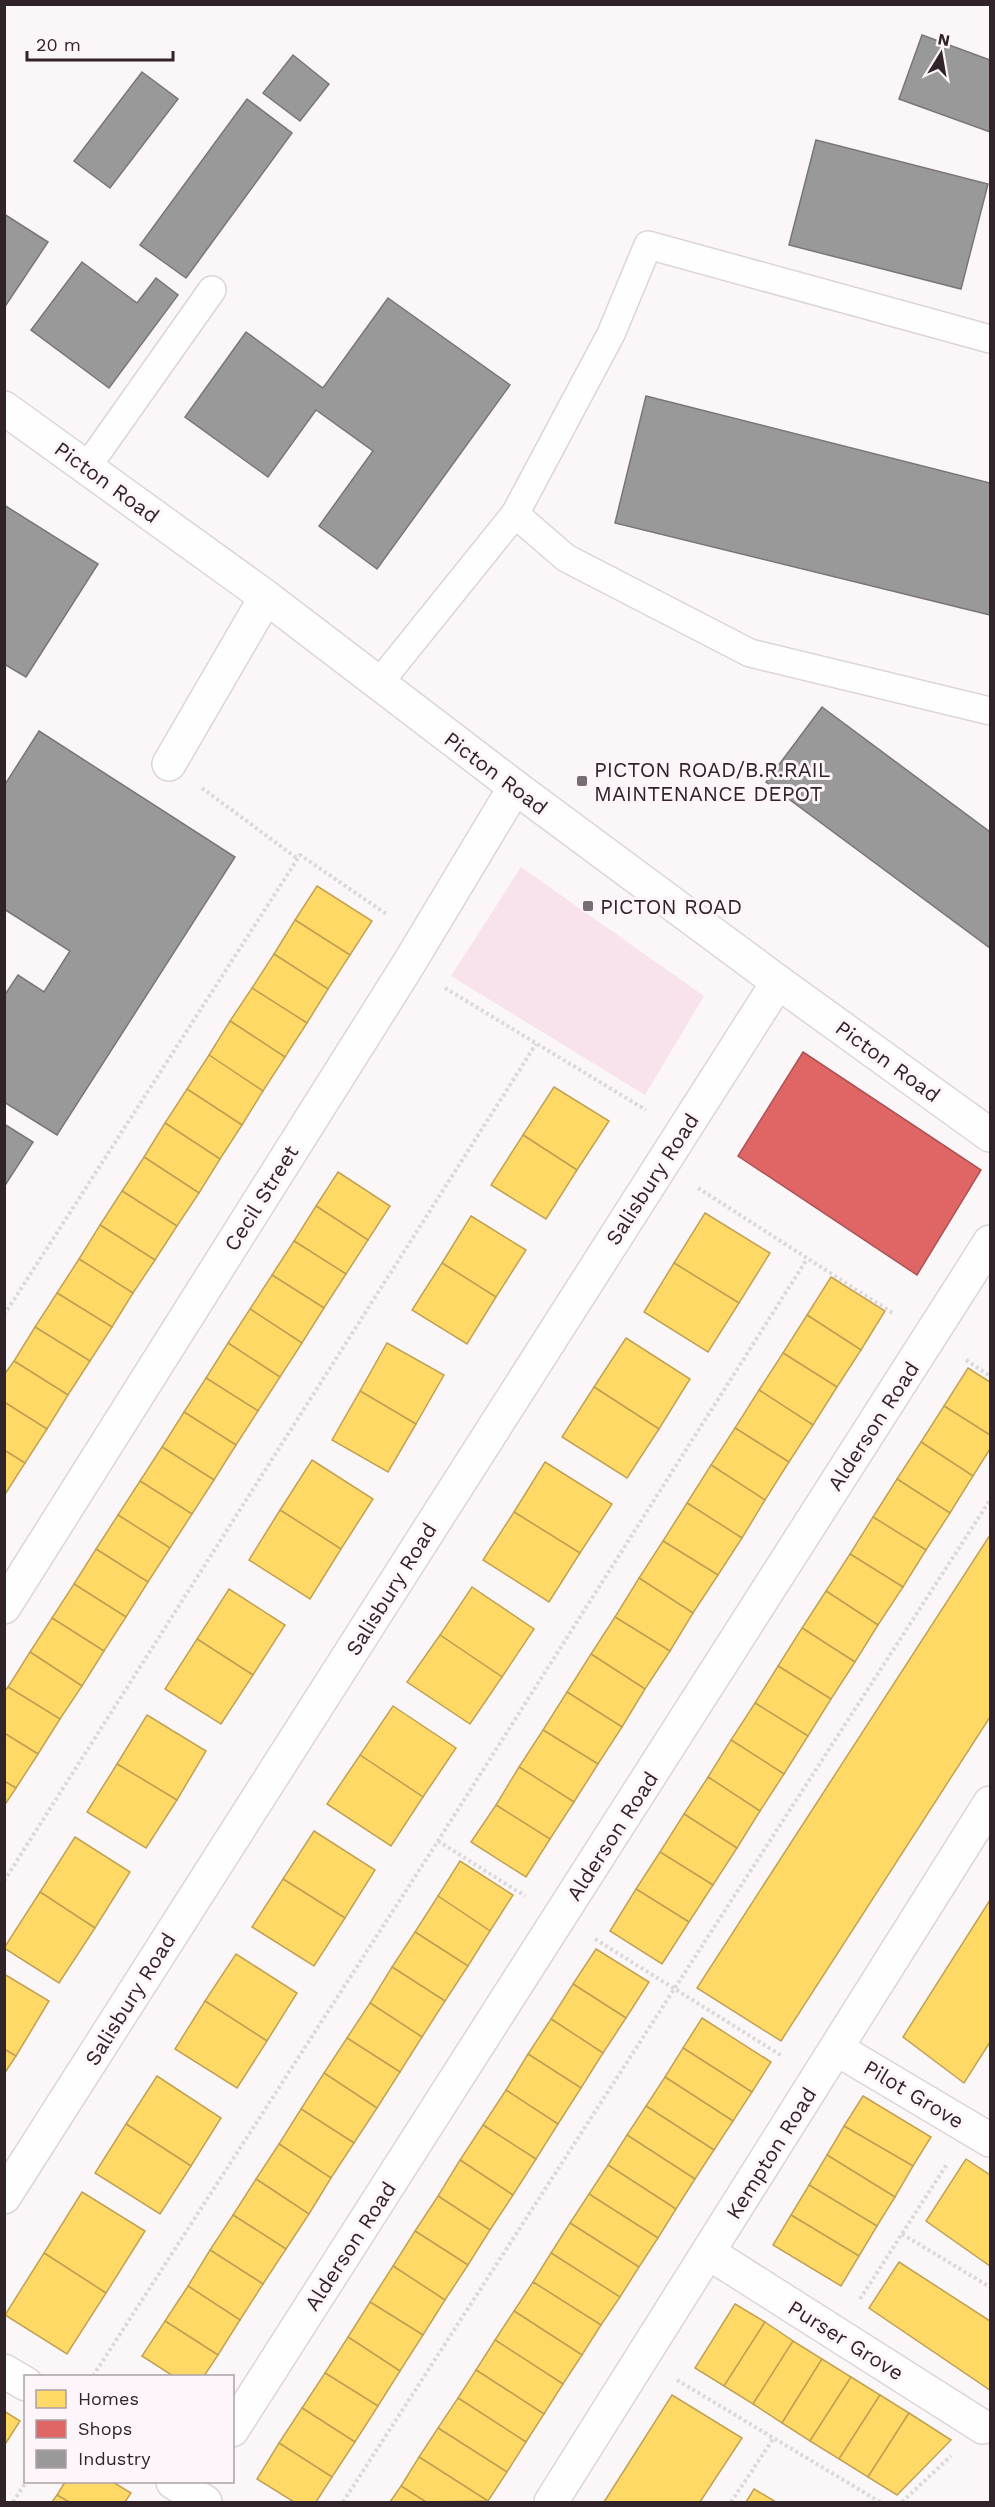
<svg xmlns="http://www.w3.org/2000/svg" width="995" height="2507" font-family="'Work Sans',sans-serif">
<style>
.green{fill:#f8e3ed}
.homes{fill:#ffd966;stroke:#c1a254;stroke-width:1.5}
.shops{fill:#e06666;stroke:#ac5254;stroke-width:1.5}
.industry{fill:#999;stroke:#7a7678;stroke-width:1.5}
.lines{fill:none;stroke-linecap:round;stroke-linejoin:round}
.lane-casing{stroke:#ddd4d9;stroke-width:30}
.street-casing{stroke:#ddd4d9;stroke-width:36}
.secondary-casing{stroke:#ddd4d9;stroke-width:36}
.path{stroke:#dcd9da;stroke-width:4;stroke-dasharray:3 3;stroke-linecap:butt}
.lane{stroke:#fefefe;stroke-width:27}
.street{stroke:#fefefe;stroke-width:33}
.secondary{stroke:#fefefe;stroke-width:33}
.poi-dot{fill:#786d72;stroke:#fdf5f9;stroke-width:2}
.labels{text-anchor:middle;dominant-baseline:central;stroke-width:6;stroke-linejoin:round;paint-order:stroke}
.street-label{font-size:21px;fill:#31232a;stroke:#fdf5f9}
.poi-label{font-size:21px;fill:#31232a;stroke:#fdf5f9;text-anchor:start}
</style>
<rect width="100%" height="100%" fill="#fbf7f9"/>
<path class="green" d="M521,867l183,129 -59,99 -194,-119z"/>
<g class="homes">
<path d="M317,886l55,35 -22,34 -55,-35z"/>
<path d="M295,920l55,35 -22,34 -54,-35z"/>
<path d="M274,954l54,35 -21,34 -55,-35z"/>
<path d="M252,988l55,35 -22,34 -55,-36z"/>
<path d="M230,1021l55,36 -22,34 -54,-36z"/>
<path d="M209,1055l54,36 -21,34 -55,-36z"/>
<path d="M554,1087l55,34 -32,49 -54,-35z"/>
<path d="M187,1089l55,36 -22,34 -55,-36z"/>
<path d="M165,1123l55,36 -21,34 -55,-36z"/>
<path d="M523,1135l54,35 -31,49 -55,-34z"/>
<path d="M144,1157l55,36 -22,33 -55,-35z"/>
<path d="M338,1172l52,34 -22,34 -52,-34z"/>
<path d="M122,1191l55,35 -22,34 -55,-35z"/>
<path d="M316,1206l52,34 -22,34 -52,-33z"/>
<path d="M705,1213l65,40 -31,50 -65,-40z"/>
<path d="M471,1216l55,34 -30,47 -54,-34z"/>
<path d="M100,1225l55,35 -22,33 -54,-34z"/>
<path d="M294,1241l52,33 -22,34 -52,-33z"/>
<path d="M79,1259l54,34 -21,34 -55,-34z"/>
<path d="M442,1263l54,34 -29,47 -55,-34z"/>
<path d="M674,1263l65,40 -31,49 -64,-40z"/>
<path d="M272,1275l52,33 -22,35 -52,-34z"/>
<path d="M831,1277l54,34 -24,39 -54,-35z"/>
<path d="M57,1293l55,34 -22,34 -55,-34z"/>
<path d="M250,1309l52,34 -22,34 -52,-34z"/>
<path d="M807,1315l54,35 -24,37 -54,-34z"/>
<path d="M35,1327l55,34 -22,34 -54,-34z"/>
<path d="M626,1338l64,41 -31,50 -65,-42z"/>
<path d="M228,1343l52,34 -22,34 -52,-33z"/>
<path d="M387,1343l57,32 -28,49 -56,-33z"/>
<path d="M783,1353l54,34 -24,38 -54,-35z"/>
<path d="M14,1361l54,34 -21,34 -43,-27v-27z"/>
<path d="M968,1368l22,14v53l-46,-29z"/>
<path d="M206,1378l52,33 -22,34 -52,-33z"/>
<path d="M594,1387l65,42 -32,49 -65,-41z"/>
<path d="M759,1390l54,35 -24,37 -54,-34z"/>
<path d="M360,1391l56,33 -28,48 -56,-32z"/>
<path d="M4,1402l43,27 -22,34 -21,-13z"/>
<path d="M944,1406l46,29v14l-17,27 -52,-34z"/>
<path d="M184,1412l52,33 -22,35 -52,-33z"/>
<path d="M735,1428l54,34 -24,38 -54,-35z"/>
<path d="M921,1442l52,34 -23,37 -53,-34z"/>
<path d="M162,1447l52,33 -22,34 -52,-33z"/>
<path d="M4,1450l21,13 -21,33z"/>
<path d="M312,1460l61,39 -32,50 -61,-39z"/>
<path d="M545,1462l67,42 -32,49 -66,-41z"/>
<path d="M711,1465l54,35 -23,38 -55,-35z"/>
<path d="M897,1479l53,34 -24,37 -53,-33z"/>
<path d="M140,1481l52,33 -22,34 -52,-33z"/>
<path d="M687,1503l55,35 -24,37 -55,-34z"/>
<path d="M280,1510l61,39 -31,50 -61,-39z"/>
<path d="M514,1512l66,41 -31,49 -66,-42z"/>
<path d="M118,1515l52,33 -22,34 -52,-33z"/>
<path d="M873,1517l53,33 -23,37 -53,-33z"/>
<path d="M990,1535v182l-209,324 -84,-53z"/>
<path d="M663,1541l55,34 -25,38 -54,-35z"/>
<path d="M96,1549l52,33 -22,35 -52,-33z"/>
<path d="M850,1554l53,33 -25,38 -52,-34z"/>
<path d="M639,1578l54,35 -23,38 -55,-34z"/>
<path d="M74,1584l52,33 -22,34 -52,-33z"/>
<path d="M472,1587l62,42 -32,48 -62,-42z"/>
<path d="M229,1589l56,36 -32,50 -56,-36z"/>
<path d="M826,1591l52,34 -23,37 -53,-34z"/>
<path d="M615,1617l55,34 -25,38 -54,-35z"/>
<path d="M52,1618l52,33 -22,35 -52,-34z"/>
<path d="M802,1628l53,34 -24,37 -53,-33z"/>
<path d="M440,1635l62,42 -32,47 -63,-42z"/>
<path d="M197,1639l56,36 -32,49 -56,-35z"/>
<path d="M30,1652l52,34 -22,33 -52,-32z"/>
<path d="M591,1654l54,35 -23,38 -55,-35z"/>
<path d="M778,1666l53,33 -23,37 -53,-33z"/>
<path d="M8,1687l52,32 -22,35 -34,-21v-41z"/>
<path d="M567,1692l55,35 -24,37 -55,-34z"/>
<path d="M755,1703l53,33 -24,38 -53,-34z"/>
<path d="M393,1706l63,42 -33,49 -63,-42z"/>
<path d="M147,1715l59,36 -29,49 -60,-36z"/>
<path d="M543,1730l55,34 -24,38 -55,-35z"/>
<path d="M4,1733l34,21 -22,34 -12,-7z"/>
<path d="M731,1740l53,34 -24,37 -52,-34z"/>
<path d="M360,1755l63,42 -32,49 -64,-42z"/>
<path d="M117,1764l60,36 -31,48 -59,-36z"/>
<path d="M519,1767l55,35 -24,37 -54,-34z"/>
<path d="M708,1777l52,34 -23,37 -53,-34z"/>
<path d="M4,1781l12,7 -12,18z"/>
<path d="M496,1805l54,34 -24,38 -55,-35z"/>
<path d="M684,1814l53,34 -24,37 -53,-33z"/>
<path d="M314,1831l61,39 -30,48 -62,-39z"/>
<path d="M75,1837l55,35 -35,56 -55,-36z"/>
<path d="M660,1852l53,33 -24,37 -53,-33z"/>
<path d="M460,1861l53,34 -23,36 -52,-35z"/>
<path d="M283,1879l62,39 -31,48 -62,-39z"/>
<path d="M636,1889l53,33 -27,42 -52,-33z"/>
<path d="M40,1892l55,36 -36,55 -55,-35z"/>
<path d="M438,1896l52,35 -22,35 -53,-34z"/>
<path d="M990,1900v142l-26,41 -61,-46z"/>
<path d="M415,1932l53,34 -23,35 -53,-34z"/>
<path d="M596,1949l53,33 -23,36 -53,-34z"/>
<path d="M236,1954l61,39 -30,48 -62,-40z"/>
<path d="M392,1967l53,34 -23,36 -52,-34z"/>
<path d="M4,1974l45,27 -33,55 -12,-7z"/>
<path d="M573,1984l53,34 -23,35 -52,-34z"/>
<path d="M205,2001l62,40 -30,47 -62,-39z"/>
<path d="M370,2003l52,34 -22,35 -53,-34z"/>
<path d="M702,2018l69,44 -19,30 -69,-44z"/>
<path d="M551,2019l52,34 -22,35 -53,-34z"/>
<path d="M347,2038l53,34 -23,36 -53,-35z"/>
<path d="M683,2048l69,44 -19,29 -68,-44z"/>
<path d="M4,2049l12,7 -12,18z"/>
<path d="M528,2054l53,34 -23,36 -52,-34z"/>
<path d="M324,2073l53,35 -23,35 -53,-34z"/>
<path d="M157,2076l64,42 -30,48 -65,-42z"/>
<path d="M665,2077l68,44 -19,29 -68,-44z"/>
<path d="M506,2090l52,34 -22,35 -53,-34z"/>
<path d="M863,2096l68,41 -18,29 -69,-40z"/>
<path d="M646,2106l68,44 -19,29 -68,-44z"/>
<path d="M301,2109l53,34 -23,35 -52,-34z"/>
<path d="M126,2124l65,42 -31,48 -65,-41z"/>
<path d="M483,2125l53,34 -23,36 -53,-35z"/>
<path d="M844,2126l69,40 -18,31 -68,-42z"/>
<path d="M627,2135l68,44 -19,30 -68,-44z"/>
<path d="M279,2144l52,34 -22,36 -53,-35z"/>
<path d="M827,2155l68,42 -18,29 -68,-41z"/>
<path d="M966,2159l24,16v91l-64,-45z"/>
<path d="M460,2160l53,35 -23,35 -52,-34z"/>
<path d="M608,2165l68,44 -18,29 -69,-44z"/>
<path d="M256,2179l53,35 -23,35 -53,-34z"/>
<path d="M809,2185l68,41 -18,30 -68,-41z"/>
<path d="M82,2192l63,39 -39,62 -62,-40z"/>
<path d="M589,2194l69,44 -19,29 -69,-44z"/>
<path d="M438,2196l52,34 -22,35 -53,-34z"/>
<path d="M233,2215l53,34 -23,35 -53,-34z"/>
<path d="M791,2215l68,41 -18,30 -68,-41z"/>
<path d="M570,2223l69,44 -19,30 -69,-44z"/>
<path d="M415,2231l53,34 -23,35 -52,-34z"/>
<path d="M210,2250l53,34 -23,36 -52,-34z"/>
<path d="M44,2253l62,40 -39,61 -62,-39z"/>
<path d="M551,2253l69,44 -19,28 -68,-43z"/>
<path d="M899,2262l91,59v69l-121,-82z"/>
<path d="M393,2266l52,34 -22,35 -53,-33z"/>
<path d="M533,2282l68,43 -19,30 -68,-44z"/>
<path d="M188,2286l52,34 -22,35 -53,-34z"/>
<path d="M370,2302l53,33 -23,36 -52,-34z"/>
<path d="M735,2304l30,18 -41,64 -29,-18z"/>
<path d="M514,2311l68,44 -19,29 -68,-44z"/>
<path d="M165,2321l53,34 -14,21h-31l-31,-20z"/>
<path d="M765,2322l28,19 -40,63 -29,-18z"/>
<path d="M348,2337l52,34 -22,35 -53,-33z"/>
<path d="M495,2340l68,44 -19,30 -68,-44z"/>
<path d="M793,2341l29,18 -40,64 -29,-19z"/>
<path d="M822,2359l29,18 -41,64 -28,-18z"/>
<path d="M476,2370l68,44 -18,28 -68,-44z"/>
<path d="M325,2373l53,33 -23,36 -53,-34z"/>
<path d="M851,2377l29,18 -41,64 -29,-18z"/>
<path d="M672,2395l70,43 -42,64h-96z"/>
<path d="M880,2395l29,18 -41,64 -29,-18z"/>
<path d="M458,2398l68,44 -19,30 -69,-44z"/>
<path d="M302,2408l53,34 -23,35 -53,-34z"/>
<path d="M4,2411l16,10 -16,25z"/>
<path d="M909,2413l42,27 -54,55 -29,-18z"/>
<path d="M438,2428l69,44 -19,29 -69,-44z"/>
<path d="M279,2443l53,34 -16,25h-22l-37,-23z"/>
<path d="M419,2457l69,44 -62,1 -25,-16z"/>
<path d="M65,2482h48l18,11 -6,9h-56l-12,-7z"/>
<path d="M401,2486l25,16h-36z"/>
<path d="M754,2489l22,13h-30z"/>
<path d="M57,2495l12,7h-17z"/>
</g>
<path class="shops" d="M803,1052l178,118 -64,105 -179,-119z"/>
<g class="industry">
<path d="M922,35l68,25v72l-91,-33z"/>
<path d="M293,55l36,29 -29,37 -37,-28z"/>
<path d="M142,72l36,27 -68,89 -36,-27z"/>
<path d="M247,99l45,34 -106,145 -46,-33z"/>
<path d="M816,140l172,44 -27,105 -172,-44z"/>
<path d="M4,214l44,28 -44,66z"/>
<path d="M82,262l55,41 19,-25 22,17 -69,93 -78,-58z"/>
<path d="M388,298l122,87 -133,184 -58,-43 54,-75 -57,-41 -48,67 -83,-60 61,-85 77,56z"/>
<path d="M646,396l344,87v132l-375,-92z"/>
<path d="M4,505l94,59 -72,113 -22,-13z"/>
<path d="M822,707l168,125v116l-224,-166z"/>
<path d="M39,731l196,126 -178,278 -53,-33v-106l14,-21 26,17 26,-41 -66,-42v-123z"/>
<path d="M4,1124l29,18 -29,45z"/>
</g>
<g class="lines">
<g class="lane-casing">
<g id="lane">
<path d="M87,467l125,-177"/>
<path d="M515,514l96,-180 37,-89 342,94"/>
<path d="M379,683l136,-169 51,44 184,95 240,58"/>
</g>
</g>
<g class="street-casing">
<g id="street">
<path d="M169,764l97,-167"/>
<path d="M4,1607l404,-642 107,-178"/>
<path d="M837,2049l153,91"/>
<path d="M4,2197l774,-1215"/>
<path d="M709,2253l274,174"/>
<path d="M4,2371l22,13"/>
<path d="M232,2430l758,-1188"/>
<path d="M173,2482l32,20"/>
<path d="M551,2502l439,-699"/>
</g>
</g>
<g class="secondary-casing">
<path id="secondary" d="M4,408l262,189 249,190 263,195 212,153"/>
</g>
<g class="path">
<path d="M202,788l96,71"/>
<path d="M445,988l201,122"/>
<path d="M698,1188l196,126"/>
<path d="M4,1315l296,-460 88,60"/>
<path d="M966,1360l24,16"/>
<path d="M438,1841l87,55"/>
<path d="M4,1881l532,-837"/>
<path d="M595,1939l187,117"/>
<path d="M902,2234l88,53"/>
<path d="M860,2299l87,-135"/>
<path d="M93,2376l345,-535 369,-582"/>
<path d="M677,2380l203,122"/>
<path d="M13,2502l13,-20"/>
<path d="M343,2502l647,-1002"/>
<path d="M731,2502l42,-63"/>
<path d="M902,2502l49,-46"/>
</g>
<use href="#lane" class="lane"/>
<use href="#street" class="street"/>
<use href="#secondary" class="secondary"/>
</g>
<g class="poi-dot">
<rect x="576" y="775" width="12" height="12" rx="3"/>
<rect x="582" y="900" width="12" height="12" rx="3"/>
</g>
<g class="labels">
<g class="street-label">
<text transform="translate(107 482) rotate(36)">Picton Road</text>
<text transform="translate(496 773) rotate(37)">Picton Road</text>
<text transform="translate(888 1061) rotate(36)">Picton Road</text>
<text transform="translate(652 1179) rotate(-57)">Salisbury Road</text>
<text transform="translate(261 1198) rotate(-58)">Cecil Street</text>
<text transform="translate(873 1426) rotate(-57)">Alderson Road</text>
<text transform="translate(391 1589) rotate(-58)">Salisbury Road</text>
<text transform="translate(612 1836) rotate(-57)">Alderson Road</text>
<text transform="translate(130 1999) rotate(-58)">Salisbury Road</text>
<text transform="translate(914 2094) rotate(31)">Pilot Grove</text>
<text transform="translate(771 2153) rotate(-58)">Kempton Road</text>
<text transform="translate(350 2246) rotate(-57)">Alderson Road</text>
<text transform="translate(846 2340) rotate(32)">Purser Grove</text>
</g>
<g class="poi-label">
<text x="594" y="769">PICTON ROAD/B.R.RAIL<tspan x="594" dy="24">MAINTENANCE DEPOT</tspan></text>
<text x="600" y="906">PICTON ROAD</text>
</g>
</g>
<rect width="995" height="2507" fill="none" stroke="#31232a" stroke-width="12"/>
<rect x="24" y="2375" width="210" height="108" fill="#fdf5f9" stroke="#aba1a6" stroke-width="1.5"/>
<rect x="36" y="2390" width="30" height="18" fill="#ffd966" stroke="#aba1a6" stroke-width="1.5"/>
<text x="78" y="2405" font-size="18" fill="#31232a">Homes</text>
<rect x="36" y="2420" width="30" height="18" fill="#e06666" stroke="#aba1a6" stroke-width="1.5"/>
<text x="78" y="2435" font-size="18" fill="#31232a">Shops</text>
<rect x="36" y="2450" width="30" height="18" fill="#999999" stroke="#aba1a6" stroke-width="1.5"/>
<text x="78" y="2465" font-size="18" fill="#31232a">Industry</text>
<g transform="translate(941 54) rotate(11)" stroke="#fdf5f9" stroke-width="4.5" paint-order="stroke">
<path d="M0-4.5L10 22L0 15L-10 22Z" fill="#31232a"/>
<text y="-9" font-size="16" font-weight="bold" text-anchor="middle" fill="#31232a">N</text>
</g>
<path d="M27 51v9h146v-9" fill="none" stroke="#31232a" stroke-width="3"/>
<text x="36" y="51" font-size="18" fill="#31232a" stroke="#fdf5f9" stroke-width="4.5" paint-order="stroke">20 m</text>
</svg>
